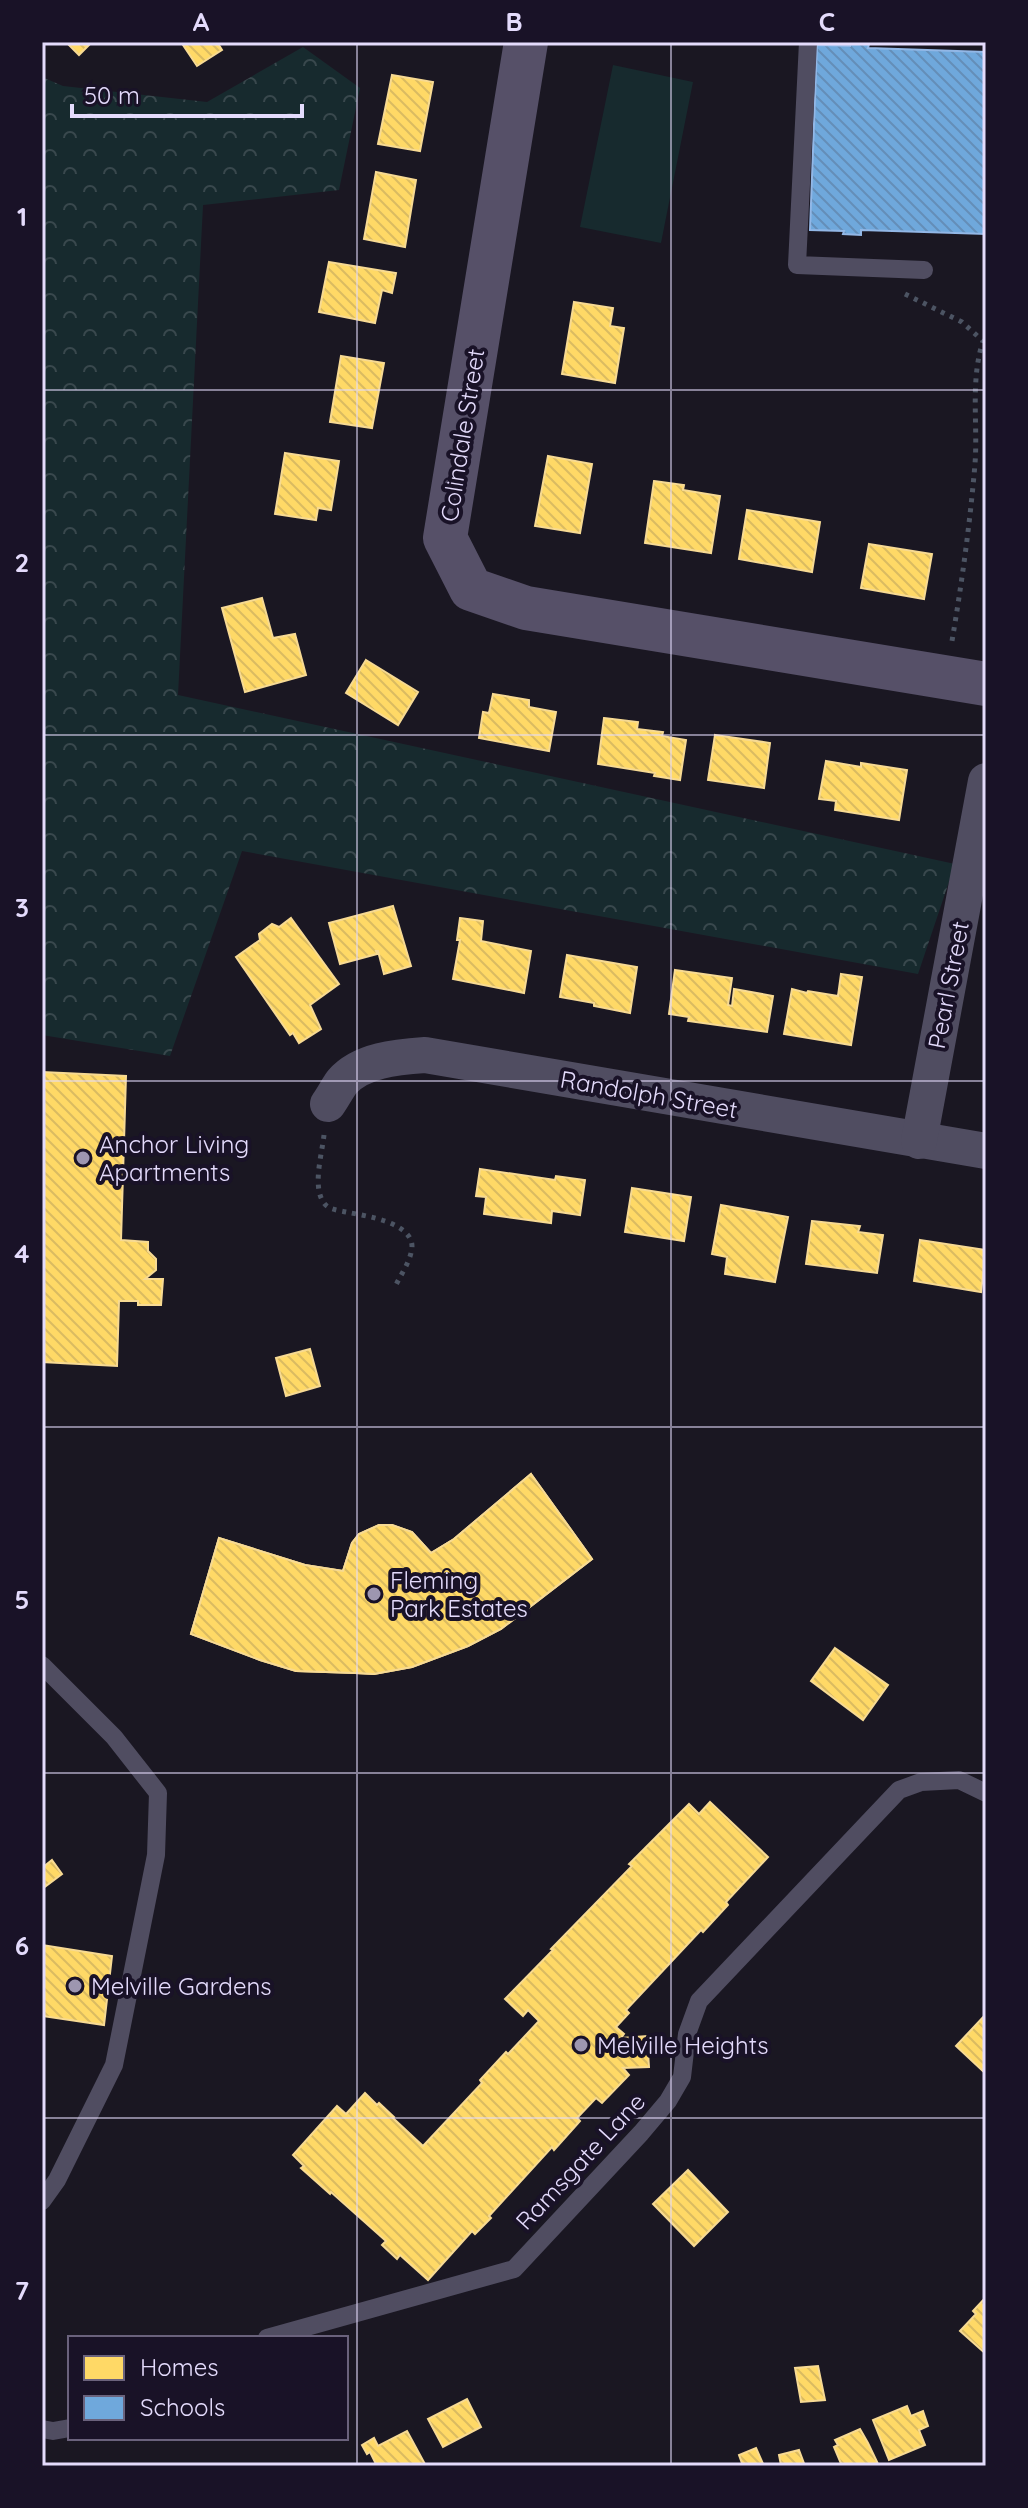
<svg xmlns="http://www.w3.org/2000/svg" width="1028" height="2508" font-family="Quicksand,sans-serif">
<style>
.forest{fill:url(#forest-crowns)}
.green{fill:#172a2e}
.homes{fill:url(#homes-back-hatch);stroke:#f7da93;stroke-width:2}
.schools{fill:url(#schools-back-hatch);stroke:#92b7e6;stroke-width:2}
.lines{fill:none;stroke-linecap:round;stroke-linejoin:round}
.path{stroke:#4c5463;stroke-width:5;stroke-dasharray:4 6;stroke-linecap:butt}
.lane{stroke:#504d61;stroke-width:18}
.street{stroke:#504d61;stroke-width:36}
.secondary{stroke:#565068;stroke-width:44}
.grid{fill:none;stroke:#e4dbfc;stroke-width:2;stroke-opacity:0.55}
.poi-dot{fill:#9d96b0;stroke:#191227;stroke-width:3}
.labels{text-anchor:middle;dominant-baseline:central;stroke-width:8;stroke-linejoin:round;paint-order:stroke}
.street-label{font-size:24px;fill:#e4dbfc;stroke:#191227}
.poi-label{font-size:24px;fill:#e4dbfc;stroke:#191227;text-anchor:start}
.neatline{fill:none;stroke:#e4dbfc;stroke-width:3}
.grid-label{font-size:26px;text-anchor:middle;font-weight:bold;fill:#e4dbfc}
</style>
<defs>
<pattern id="forest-crowns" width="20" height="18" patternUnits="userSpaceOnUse" patternTransform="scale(2)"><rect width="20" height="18" fill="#172a2e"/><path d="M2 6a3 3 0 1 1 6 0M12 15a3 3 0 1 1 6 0" fill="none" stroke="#39484d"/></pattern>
<pattern id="homes-back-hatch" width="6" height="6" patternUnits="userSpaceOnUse" patternTransform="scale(2)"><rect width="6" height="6" fill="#ffd966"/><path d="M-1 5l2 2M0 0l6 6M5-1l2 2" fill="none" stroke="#dabb61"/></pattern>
<pattern id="schools-back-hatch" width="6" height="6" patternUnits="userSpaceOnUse" patternTransform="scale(2)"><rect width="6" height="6" fill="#6fa8dc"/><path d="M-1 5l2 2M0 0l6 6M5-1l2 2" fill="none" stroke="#648eb8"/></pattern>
</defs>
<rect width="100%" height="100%" fill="#1a1722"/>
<path class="forest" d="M303,47l57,41 -21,102 -136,15 -25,490 777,169 -37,110 -676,-123 -72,205 -128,-21v-958l21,9 144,16z"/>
<path class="green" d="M613,65l80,17 -32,161 -81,-16z"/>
<g class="homes">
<path d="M66,42h26l-13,13z"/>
<path d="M181,42h36l5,8 -25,16z"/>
<path d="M392,75l41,7 -13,69 -42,-7z"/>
<path d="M376,172l40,8 -11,67 -41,-8z"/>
<path d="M329,262l67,11 -4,20 -10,-3 -7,33 -56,-11z"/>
<path d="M574,302l39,6 -3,18 14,2 -9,55 -53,-9z"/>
<path d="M341,356l43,7 -12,65 -42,-6z"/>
<path d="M285,453l54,8 -8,49 -13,-2 -2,12 -41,-6z"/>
<path d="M548,456l44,8 -12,69 -45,-7z"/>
<path d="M654,481l30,4 -1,5 37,6 -9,57 -66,-10z"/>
<path d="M747,510l73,12 -8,50 -73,-13z"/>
<path d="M869,544l63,10 -8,45 -63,-11z"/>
<path d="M262,598l11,40 22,-4 11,41 -61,17 -23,-84z"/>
<path d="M366,660l52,32 -20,33 -52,-32z"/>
<path d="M493,694l36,6v7l27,5 -7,39 -70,-13 4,-26 6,1z"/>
<path d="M604,718l34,4 -1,7 26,3 -1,4 24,4 -6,40 -26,-4 1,-3 -57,-9z"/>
<path d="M715,735l55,8 -6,45 -56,-8z"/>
<path d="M826,761l35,6v-4l46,7 -8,50 -64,-10 1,-9 -17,-2z"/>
<path d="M393,906l18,60 -27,8 -6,-23h-2l1,3 -37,10 -11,-41z"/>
<path d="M291,918l48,66 -29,21 11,24 -22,14 -6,-10 -3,2 -54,-78 24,-17 -1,-6 13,-10 7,3z"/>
<path d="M460,918l23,3 -2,20 50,10 -7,42 -71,-14 7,-39h-3z"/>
<path d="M567,955l70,12 -7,46 -36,-7v-3l-34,-6z"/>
<path d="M675,970l57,8 -4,27 4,1 2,-17 39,7 -6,36 -79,-11 1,-4 -20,-3z"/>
<path d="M841,974l21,3 -11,68 -67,-11 8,-45 15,4 1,-2 30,5z"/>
<path d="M42,1072l84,4 -5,164 27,2v9l8,8v11l-11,9h18l-2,26h-23v-4h-19l-2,65 -75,-4z"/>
<path d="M480,1169l75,11 1,-4 29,4 -5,35 -28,-4 -1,12 -67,-9 2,-17 -10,-1z"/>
<path d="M632,1188l59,9 -7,44 -59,-9z"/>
<path d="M721,1205l67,12 -13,65 -50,-8 2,-17 -15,-3z"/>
<path d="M812,1221l48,5 -2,6 25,3 -6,38 -71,-9z"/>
<path d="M920,1240l66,10 -5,42 -67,-11z"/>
<path d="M310,1349l10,37 -34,10 -10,-38z"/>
<path d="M531,1474l61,85 -91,70 -33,17 -56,21 -38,7 -19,-1 -59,-2 -36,-11 -69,-26 28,-96 86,27 38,6 9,-28 7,-9 20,-9h13l20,7 19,21 23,-14z"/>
<path d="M531,1474l61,85 -91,70 -33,17 -56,21 -38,7 -19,-1 -59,-2 -36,-11 -69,-26 28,-96 86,27 38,6 9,-28 7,-9 20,-9h13l20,7 19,21 23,-14z"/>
<path d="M835,1648l53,37 -25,35 -52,-39z"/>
<path d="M710,1802l58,55 -42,45 2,3 -25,27 -2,-2 -75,80 3,3 -13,14 8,7 -3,4 26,-2 2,31 -26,1 6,7 -27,28 -6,-5 -19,20 3,3 -26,29 -2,-3 -63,69 2,2 -16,16 -3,-3 -44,49 -28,-25 -3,4 -15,-14 4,-4 -55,-49 -1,2 -29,-26 3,-2 -11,-11 44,-49 9,8 19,-21 12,12 2,-2 15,14 -1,1 30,28 59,-63 -2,-3 26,-28 2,2 31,-33 -11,-11 -5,6 -18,-17 48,-49 -2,-1 81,-83 -3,-2 60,-60 10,10z"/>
<path d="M52,1860l10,14 -20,15v-21z"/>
<path d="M42,1945l70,11 -8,69 -62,-9z"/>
<path d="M986,2014v60l-30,-28z"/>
<path d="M688,2170l40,42 -34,34 -41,-42z"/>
<path d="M986,2297v57l-26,-23 16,-17 -3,-3z"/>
<path d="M818,2366l7,34 -24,2 -6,-34z"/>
<path d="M467,2399l14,28 -38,20 -15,-28z"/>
<path d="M907,2406l4,10 12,-5 5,15 -9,4 6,15 -36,15 -16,-40z"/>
<path d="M860,2429l8,14 11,23h-37l-8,-19 4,-2 -3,-5z"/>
<path d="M407,2431l19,35h-49l-7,-14 -3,2 -5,-9 12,-7 4,8z"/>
<path d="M756,2448l8,18h-21l-4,-11z"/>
<path d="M799,2450l6,16h-28l4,-1 -2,-10z"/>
</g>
<path class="schools" d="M850,43l19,1 -1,4 118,4v182l-125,-4v5l-18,-1 1,-3 -34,-1 7,-185 33,1z"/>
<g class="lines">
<g class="path">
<path d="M905,294l57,28 21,19c-13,40 -5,82 -8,123 -5,59 -13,118 -23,177"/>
<path d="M324,1135c-2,19 -12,52 0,68 5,7 14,7 22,9 20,4 74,11 65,41 -3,12 -11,23 -16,34"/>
</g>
<g class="lane">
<path d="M808,42l-11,223 127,5"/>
<path d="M42,1665l72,72 44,56 -2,62 -42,210 -57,115 -15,21"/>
<path d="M267,2338l247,-69 127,-136 27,-32 14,-24 5,-43 12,-33 200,-211 22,-8 38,-2 27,13"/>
<path d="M42,2429l11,2 17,-3"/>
</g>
<g class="street">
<path d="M328,1104c5,-7 9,-15 14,-22 19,-22 55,-25 83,-27l561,96"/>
<path d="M919,1141l67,-360"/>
</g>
<path class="secondary" d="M526,42l-81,496 26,51 55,19 460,76"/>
</g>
<path class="grid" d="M357,42v2424M671,42v2424M42,390h944M42,735h944M42,1081h944M42,1427h944M42,1773h944M42,2118h944"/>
<g class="poi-dot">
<circle cx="83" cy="1158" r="8"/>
<circle cx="374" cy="1594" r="8"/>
<circle cx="75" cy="1986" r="8"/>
<circle cx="581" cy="2045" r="8"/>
</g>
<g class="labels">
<g class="street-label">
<text transform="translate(462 435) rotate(-81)">Colindale Street</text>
<text transform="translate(948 985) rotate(-79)">Pearl Street</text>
<text transform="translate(649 1094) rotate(10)">Randolph Street</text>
<text transform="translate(580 2161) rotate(-47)">Ramsgate Lane</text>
</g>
<g class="poi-label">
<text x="99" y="1144">Anchor Living<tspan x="99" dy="28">Apartments</tspan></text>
<text x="390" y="1580">Fleming<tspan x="390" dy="28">Park Estates</tspan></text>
<text x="91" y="1986">Melville Gardens</text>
<text x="597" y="2045">Melville Heights</text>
</g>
</g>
<rect width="1028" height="2508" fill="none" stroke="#191227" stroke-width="88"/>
<rect x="68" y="2336" width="280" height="104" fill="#191227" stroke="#6a627c" stroke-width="2"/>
<rect x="84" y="2356" width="40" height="24" fill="#ffd966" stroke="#6a627c" stroke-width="2"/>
<text x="140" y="2376" font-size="24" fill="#e4dbfc">Homes</text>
<rect x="84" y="2396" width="40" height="24" fill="#6fa8dc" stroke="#6a627c" stroke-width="2"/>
<text x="140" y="2416" font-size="24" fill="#e4dbfc">Schools</text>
<path d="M72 104v12h230v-12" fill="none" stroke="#e4dbfc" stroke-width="4"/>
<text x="84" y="104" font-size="24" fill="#e4dbfc" stroke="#191227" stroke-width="6" paint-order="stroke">50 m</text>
<rect x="44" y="44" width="940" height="2420" class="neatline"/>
<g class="grid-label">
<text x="201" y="31">A</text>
<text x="514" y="31">B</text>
<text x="827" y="31">C</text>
<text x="22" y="226">1</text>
<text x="22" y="572">2</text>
<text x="22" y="917">3</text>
<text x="22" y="1263">4</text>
<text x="22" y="1609">5</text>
<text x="22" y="1955">6</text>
<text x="22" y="2300">7</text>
</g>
</svg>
